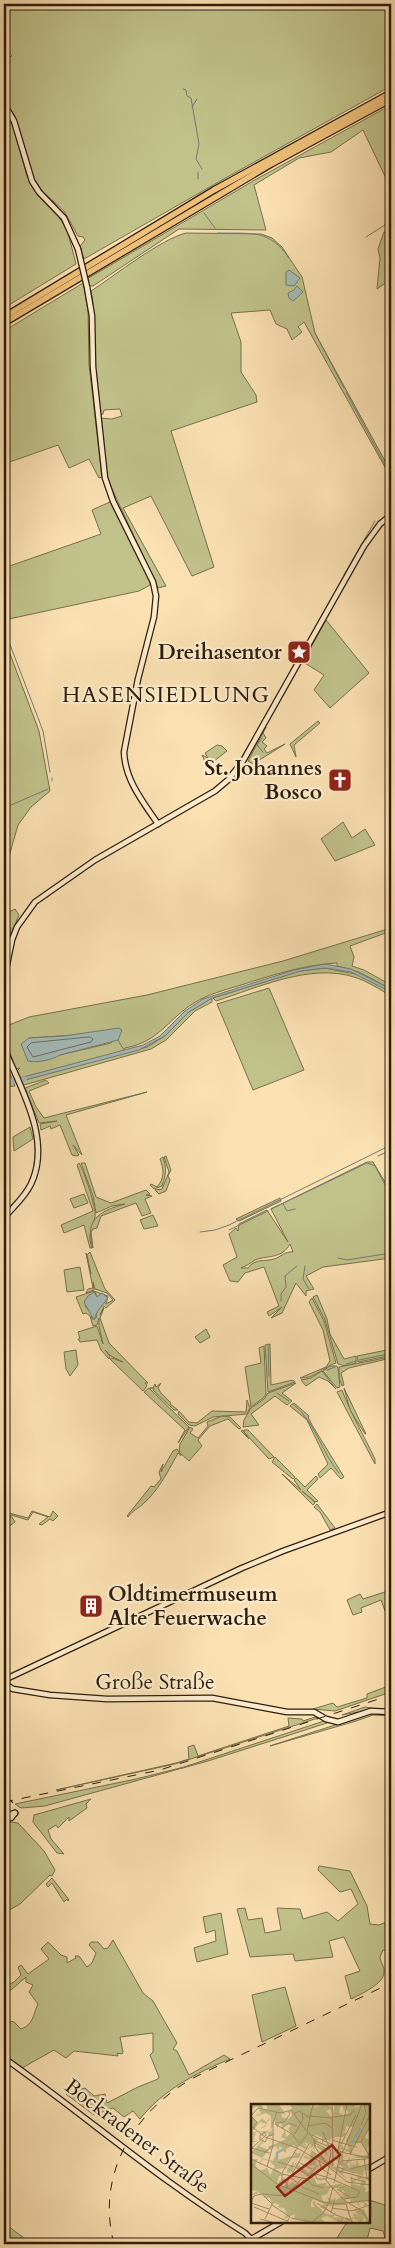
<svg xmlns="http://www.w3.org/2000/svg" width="395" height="2248" font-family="Cardo,serif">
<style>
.green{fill:#c1c28a;stroke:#776f4b;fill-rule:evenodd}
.water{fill:#a4bbb8;stroke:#747b73}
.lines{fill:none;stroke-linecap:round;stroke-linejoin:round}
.shore{stroke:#686c62;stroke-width:1}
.stream{stroke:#747b73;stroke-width:1}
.river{stroke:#a4bbb8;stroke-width:5.5}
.secondary-casing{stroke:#2d1c0c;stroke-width:7}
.highway-casing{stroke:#2d1c0c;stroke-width:8}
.secondary{stroke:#fceccd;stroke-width:4.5}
.highway{stroke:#eec079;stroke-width:5.5}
.rail{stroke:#2d1c0c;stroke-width:1;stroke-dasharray:9 9;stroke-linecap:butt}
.secondary-bridge-casing{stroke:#2d1c0c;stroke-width:7;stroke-linecap:butt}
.secondary-bridge{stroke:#fceccd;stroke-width:4.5}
.labels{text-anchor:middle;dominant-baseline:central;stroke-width:4.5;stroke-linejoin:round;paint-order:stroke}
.poi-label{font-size:21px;font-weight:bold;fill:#2d1c0c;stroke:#fceccd;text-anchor:end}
.street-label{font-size:21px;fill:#2d1c0c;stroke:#fceccd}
.neighbourhood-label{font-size:22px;letter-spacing:1px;fill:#2d1c0c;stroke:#fceccd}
.inset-river{fill:none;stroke:#a4bbb8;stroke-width:2.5}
.inset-road{fill:none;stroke:#a99270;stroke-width:1}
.view{fill:#8f2418;fill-opacity:0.15;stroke:#8f2418;stroke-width:2.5}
.inset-edge{fill:none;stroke:#2d1c0c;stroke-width:2.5}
</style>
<rect width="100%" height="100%" fill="#fbe1b2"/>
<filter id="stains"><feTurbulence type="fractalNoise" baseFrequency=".004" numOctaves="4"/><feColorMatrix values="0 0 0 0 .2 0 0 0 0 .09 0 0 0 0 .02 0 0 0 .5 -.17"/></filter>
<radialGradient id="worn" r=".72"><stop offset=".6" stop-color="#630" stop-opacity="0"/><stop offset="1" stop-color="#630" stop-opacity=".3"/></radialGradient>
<g class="green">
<path d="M4,4h387v82l-169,94 -138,79 -4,-13 5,-6 -2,-3 -5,-1 -14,-25 -21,-19 -10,-14 -18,-62 -11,-17v-40l8,-3 -3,-4 -5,-1z"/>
<path d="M391,105v84l-28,-59 -32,22 -32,6 -45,27 12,45 -87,-1 -86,57h-4l-2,-7 166,-98z"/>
<path d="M4,108l8,15 15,53 10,17 17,17 13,19 9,35 -72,44z"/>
<path d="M384,232l7,5v42l-14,10 3,-31 -2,-9z"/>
<path d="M186,233l75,1 11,4 10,9 20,30 13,56 76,139v6l-87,-156 -6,5 4,5 -10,8 -5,-11 -11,-5 -6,-14 -39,3 10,29v30l15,23 1,7 -86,29 43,136 -22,9 -41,-80 -28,12 43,78 -8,2 -52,-112 -6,-58 12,1 10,-3 -2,-7 -16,1 -1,4 -4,1c-2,-21 -5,-42 -5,-62 -1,-22 2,-41 -3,-62 23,-15 70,-52 95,-58z"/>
<path d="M83,283l5,28 1,54 13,112 -3,1 -10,-19 -20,9 -11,-23 -54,19v-133z"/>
<path d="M110,502l40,78v5l-11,6 -135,29v-52l97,-34 -9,-24z"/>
<path d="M326,620l43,53 -39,35 -16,-18 10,-15 -21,-13z"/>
<path d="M4,638l35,93 11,60 -19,16 -13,18 -14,49z"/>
<path d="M318,721l2,2 -26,22 2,12 -6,-13z"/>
<path d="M266,727l-3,6 3,5 -4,4 5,4 -3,3 3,4 18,-9 -32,20 -5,-3z"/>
<path d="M217,745l5,1 5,5 -18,14 -3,-1 -4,-9 6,3 -3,-5z"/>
<path d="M343,822l9,16 13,-9 10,16 -40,16 -14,-22z"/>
<path d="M15,909l4,6 -11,26 3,-13 -5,-4 -1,-10z"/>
<path d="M391,928v3l-41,15 4,11 -2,9 12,4 27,15v4l-32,-17 -22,-6v-3c-34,2 -64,12 -96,22 -16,5 -33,9 -47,18 -26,16 -35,39 -69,45v3l-105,27 -3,-7 3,-3 -4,1 -10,-27 -2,-15 25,-10 118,-22 136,-34zM121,1032l-10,11 -51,12 -31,-17z"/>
<path d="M325,968l35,7 31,17v4c-12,-7 -24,-15 -37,-19 -44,-14 -97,11 -138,24l-3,-3 87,-27z"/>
<path d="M269,988l35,82 -51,20 -36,-86z"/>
<path d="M212,998v4l-17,9 -29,29 -15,9 -127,36 -3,-4 126,-34 18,-11 24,-24z"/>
<path d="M4,1059l11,27 -11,1v-11l3,-1z"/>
<path d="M46,1080l3,3 -20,8 7,16 8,11 103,-26 -81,23 16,40 -9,-10 6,10 -2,1 -5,-1 -12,-30 -9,4 -1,-3 -9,4 -1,-6 17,-3 -18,2 -14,-35z"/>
<path d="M30,1127l3,12 -19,12 -1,-14z"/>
<path d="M166,1156l5,14 -3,6 2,4 -4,11 -7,3 -4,-4 7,-1 7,-17 -5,-15z"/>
<path d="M163,1157c4,12 3,17 -1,29l-8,3 -4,-4 1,-1 6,3c8,-9 7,-18 3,-28z"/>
<path d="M367,1162h6l18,30v66l-68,9 -17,9 8,13 -8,2v5l-10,-13 -14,30 -11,5 11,-11 -13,9 -2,-4 12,-6 -15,-39 -19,6 -7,9 -8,-1 -7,-16 14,-8 -8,-23 7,-6 2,3 1,-7 28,-14 21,32 -17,-33zM290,1244l3,8c-8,-1 -12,5 -19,7 -10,3 -19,-1 -26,9h-7c5,-2 10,-5 14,-8 13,-5 27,-1 35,-16z"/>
<path d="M79,1163c5,8 18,46 16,54 -3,12 -8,18 -3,31h-2l-6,-23 -20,8 -3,-8 32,-14 -16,-46z"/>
<path d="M81,1163h4l11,34 15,6 35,-13 4,4 -4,1 6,1 -7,3 6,14 -9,3 -6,-13 -35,13 -4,12 -4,1 -2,3 2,16c-10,-30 10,-38 32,-44l-13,2 -16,7 -3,-17z"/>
<path d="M84,1194l4,9 -14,5 -4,-9z"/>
<path d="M280,1198l1,3 -42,20 -3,-2z"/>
<path d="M153,1215l5,11 -14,3 -4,-9z"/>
<path d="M90,1252l15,37 10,11 -9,8 -2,-2 -4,9 4,-7 -4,10 9,25 39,40h-3l2,3 -4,5 -33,-32 2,-1 11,4 -12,-6 -6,-6 5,6 -1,3 -8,-9 -4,-10 -17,2 -2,-3h2l-2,-7 19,-6 6,18 -4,-18v-8l-2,7 -4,1 -3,-10 -4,-3 -3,1 -7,-17 18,-6 14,5 -2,8 7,-4 -6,-7 -12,-4 -2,-7 1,8 -8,3 2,-4 5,-1 -7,-35 5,21 -4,-19zM95,1292l2,5 6,-3 4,3 -10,15 -1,6 -4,1 -1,-6 -6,-7 3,-10z"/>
<path d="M80,1267l4,23 -17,2 -3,-22z"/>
<path d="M317,1295l10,24 3,15 14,25 12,-3v7l-10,3 -8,-2 -13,-44 -12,-23z"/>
<path d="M312,1298l12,23 12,42c-13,4 -21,16 -36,15l26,-11 4,-6 -7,-31 -14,-28z"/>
<path d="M206,1329l4,8 -10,6 -5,-6z"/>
<path d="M270,1344l1,41 22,-5 2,2 -27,10 -3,-47z"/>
<path d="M264,1346l2,48 -3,4 -12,9 -6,-40 16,-4 -2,-15z"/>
<path d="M76,1350l2,15 -8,11 -4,-7 -2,-17z"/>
<path d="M387,1350l3,5 -2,1 -30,6 -1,-6z"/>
<path d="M390,1357l1,1 -42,10 -8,5 3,12 -2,1 -3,-8v-11z"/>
<path d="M330,1366h7l1,2 2,19 -3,1 -14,-17z"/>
<path d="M322,1371l14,18 -8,-8 -9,-4 -13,9 -5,-6 10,-2z"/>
<path d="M161,1383l-3,5 3,5 10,10 -1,1 8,6h-4l-21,-20 1,-2h-4h3l2,-4 1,3z"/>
<path d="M296,1383l-14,10 10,8 -5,4 -12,-9 -24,18 8,11 -16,2 1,-7 7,-12 13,-9 4,-6z"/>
<path d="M149,1388l40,39 -11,16 7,-13 -41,-38z"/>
<path d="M344,1388l22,46h-1l-15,-24z"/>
<path d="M342,1390c9,24 22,46 33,69v5l-38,-72z"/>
<path d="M247,1400l3,8 -3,6 -34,3 -18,9 -6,-1 -11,-11 1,-3 10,11 8,1 15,-12 34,1z"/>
<path d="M294,1403l15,13 -1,1 4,8 32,52 -3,2 -10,-11 -11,10 -2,-4 10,-10 -21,-44 -17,-14z"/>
<path d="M222,1416l8,1 11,11 -2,1 -11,-10 -18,7 -12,14 4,6 -13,15 -10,-9 2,4 -3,-3 -1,2c-10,18 -19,36 -34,49 -5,5 -9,5 -15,13l-1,-1 24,-30 3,1 7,-8 -2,-7 4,-8 -2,8 12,-21 4,-2 2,3 1,-8 10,-17 3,2 -3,4 8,5 10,-12 -1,-4z"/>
<path d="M243,1430l1,2v-2h4l26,27 -5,2 -25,-27 5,7 -8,-8z"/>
<path d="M275,1457l20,20 -2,2 -21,-17z"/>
<path d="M282,1474l19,16 -7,-10 2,-2 9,9 11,-11 2,3 -11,11 11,11 -3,1 -13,-11 12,10 1,2 -2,2z"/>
<path d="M317,1504l18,24 -5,2 -10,-18 -6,-5z"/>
<path d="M32,1511l18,6 3,-6 5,5 -5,5 -3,-2 -8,6 -3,-1 9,-7 -15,-5 -5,8 -17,-5 -1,2h2l3,5 -8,6 2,-15 19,5z"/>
<path d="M391,1590v29h-3l-7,-19 -20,8 1,4 -9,3 -6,-15 13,-6 3,5z"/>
<path d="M391,1685v7l-56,19 -22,-2 20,-6 4,4 30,-9v-4z"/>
<path d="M365,1707l26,4 -17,-2 -32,6z"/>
<path d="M372,1713l19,3 -18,-1 -17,6 -86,25z"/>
<path d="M315,1717l3,1 -143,46 -119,26 120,-27 13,-4 -1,-12 6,-2 4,11 91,-30 -1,-8 14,1 1,2z"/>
<path d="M324,1721l3,2 -119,38 -163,45 -24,2 -6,-4 121,-25 48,-12z"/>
<path d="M91,1799l-5,5 1,4 -18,13v-4l-11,11 -2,-3 -8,5 3,9 13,15 -7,-1 -24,-31 1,-7z"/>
<path d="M4,1821l14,2 26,28 11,19 -3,6 -2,-1 -30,29 -16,9z"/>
<path d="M319,1866l31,5 17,35 3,18 9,1 12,-5v33l-8,-3 -3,7c0,5 5,10 4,15 0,12 -23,22 -33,27l-6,-23 15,-5 -16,-34 -15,4 4,16 -38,4 -2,-7 -43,3 -13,-48 8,-1 3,12 14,-2 3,15 16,-3 -4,-22 23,1 3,10 24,-7 11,9 20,-17 -7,-15 -11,3 -22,-22z"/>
<path d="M52,1878l17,22 -1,1 -1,-2 -3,3 -12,-19 -4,4 -2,-3z"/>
<path d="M221,1913l7,41 -31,8 -3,-14 22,-7 -1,-11 -9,3 -3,-16z"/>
<path d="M113,1940l30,53 10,8 24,42 -4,6 4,2 12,24 35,-20 6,4c-34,14 -67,31 -90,60l-7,-8 -9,6 -11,-9 -19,7 -28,-21 19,-6 9,8 11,-2 2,9 31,-16 20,-8 1,-2 -9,-22 3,-3v-19l-33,4 3,15 -1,2 -5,-1 1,3 -44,-5 -8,7 -12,-8 -32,18 -18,-13v-35l10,2 7,7c12,-4 12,-14 17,-25l-9,-12 4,-7 -7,-3v-5l-15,13h-7v-3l10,-5 7,-7 -3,-8 3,-2 7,9 21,-15 -8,-10 7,-7 13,13 6,2v6l9,-5 -1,-2h4l8,11 5,-4 4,-10 -7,-8 2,-3h7l6,7 4,-1z"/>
<path d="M285,1987l11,39 -34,16 -10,-47z"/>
<path d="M369,2200l22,7v37h-4l-4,-13 -13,-3 -4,16 -29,-6 10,-16h22z"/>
<path d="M5,2224l19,14 -4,6 -14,-9 -2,1z"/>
</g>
<g class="water">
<path d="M289,270l11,8 -6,8 -8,-1v-13z"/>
<path d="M297,286l6,6 -10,9 -4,-3 -1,-5 6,-3z"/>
<path d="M325,964l26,5 40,20v3l-40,-20 -26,-4 -24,3 -89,27 -23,14 -24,24 -26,14 -118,31 -1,-3 123,-33 17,-9 25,-25 18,-12 91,-29z"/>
<path d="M119,1028l3,2 -4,10 -58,15c-8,5 -23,8 -32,6l-7,-17 8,-6 35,-2z"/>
<path d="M94,1292l3,5 5,-4 6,5 -11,14 -3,8 -10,-18 4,-6z"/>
</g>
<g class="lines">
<path class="shore" d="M90,1037l3,2 -2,3 -58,15 -6,-10 4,-4z"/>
<g class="stream">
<path d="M183,89l3,1 1,6 4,2 8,46 -3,15 6,10"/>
<path d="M192,107l5,-8"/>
<path d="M386,111l5,7"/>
<path d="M198,179v-7"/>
<path d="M204,213l11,15"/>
<path d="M218,233c32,1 51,-5 71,25"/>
<path d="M366,237l22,-14"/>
<path d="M315,333l29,55"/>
<path d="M346,392l45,84"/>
<path d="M344,575l31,-54"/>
<path d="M4,629l39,102 7,41"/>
<path d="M262,738l-5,7 6,7"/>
<path d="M52,778v3"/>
<path d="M4,808l44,-19"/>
<path d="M118,1040l6,10"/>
<path d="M378,1156l13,-6"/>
<path d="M283,1204l4,7 8,-2"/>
<path d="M271,1209l96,-46 8,3 16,30"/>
<path d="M229,1230l39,-19"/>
<path d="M200,1232l15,-2 14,-5 162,-80"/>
<path d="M338,1258l9,2 44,-7"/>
<path d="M305,1266l-2,13 6,10"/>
<path d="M281,1301v-7l5,-7 -1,-11 12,-10"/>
<path d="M268,1344l1,32"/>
<path d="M359,1360l29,-6"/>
<path d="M346,1364l10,-3"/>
<path d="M327,1370l8,-3"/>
<path d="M277,1393l12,8"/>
<path d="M293,1404c23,18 28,48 46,69"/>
</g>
<path class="river" d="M4,1083l20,-4"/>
<g class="secondary-casing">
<g id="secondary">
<path d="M4,104l10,17 18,60 7,11 25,26 14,31"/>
<path d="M87,287l5,29 1,51 12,111 8,23 40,81 3,14 -2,21 -16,62 -14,73c1,28 19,50 34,72"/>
<path d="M4,979l8,-39 5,-13 18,-25 60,-42 120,-69 13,-11 15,-19 121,-215 16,-22 11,-9"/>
<path d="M4,1048c17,41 48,92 27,136 -6,13 -18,23 -27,34"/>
<path d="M5,1679l3,7 5,3 37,6 57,4 105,-1 75,14h27l12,7 12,3 33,-11 20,1"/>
<path d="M4,1680l238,-112 41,-17 108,-39"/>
<path d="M4,1816l11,-3"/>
<path d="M4,1819l7,-1 4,-5"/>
<path d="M4,2058c81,57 156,123 241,175l11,11"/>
<path d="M369,2169l22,-13"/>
<path d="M243,2244l38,-22"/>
</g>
</g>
<g class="highway-casing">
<g id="highway">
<path d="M4,317l210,-127 177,-97"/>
<path d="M4,323l267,-159 120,-65"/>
</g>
</g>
<use href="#secondary" class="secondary"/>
<use href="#highway" class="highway"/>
<g class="rail">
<path d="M4,1802l156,-32 231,-75"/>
<path d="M114,2244c-19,-71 22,-136 83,-168l194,-93"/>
</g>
<g class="secondary-bridge-casing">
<g id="secondary-bridge">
<path d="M78,249l9,38"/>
<path d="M4,1799l7,6"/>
<path d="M4,1803l2,3"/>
</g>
</g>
<use href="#secondary-bridge" class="secondary-bridge"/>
</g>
<defs>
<g id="sight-square" transform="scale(1.25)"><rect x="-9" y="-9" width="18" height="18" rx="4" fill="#8f2418" stroke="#fceccd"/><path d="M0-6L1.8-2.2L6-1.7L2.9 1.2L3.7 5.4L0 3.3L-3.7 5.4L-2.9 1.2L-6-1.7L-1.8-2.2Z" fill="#fff"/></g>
<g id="church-square" transform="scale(1.25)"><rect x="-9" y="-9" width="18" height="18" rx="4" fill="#8f2418" stroke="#fceccd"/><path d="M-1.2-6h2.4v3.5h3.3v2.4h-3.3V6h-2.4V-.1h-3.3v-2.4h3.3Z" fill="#fff"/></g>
<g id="building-square" transform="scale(1.25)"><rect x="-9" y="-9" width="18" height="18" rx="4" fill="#8f2418" stroke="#fceccd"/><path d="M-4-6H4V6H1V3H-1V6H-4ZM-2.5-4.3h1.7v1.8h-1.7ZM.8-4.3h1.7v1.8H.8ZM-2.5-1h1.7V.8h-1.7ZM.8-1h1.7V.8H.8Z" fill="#fff"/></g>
</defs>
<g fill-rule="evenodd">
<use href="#sight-square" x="299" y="652"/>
<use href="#church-square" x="340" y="780"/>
<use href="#building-square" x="91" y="1606"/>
</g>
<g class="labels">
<g class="poi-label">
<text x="282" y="652">Dreihasentor</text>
<text x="322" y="768">St. Johannes<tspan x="322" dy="24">Bosco</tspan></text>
<text x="108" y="1594" text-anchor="start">Oldtimermuseum<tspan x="108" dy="24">Alte Feuerwache</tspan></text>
</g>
<g class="street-label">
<text x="155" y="1682">Große Straße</text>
<text transform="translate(137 2136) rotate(37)">Bockradener Straße</text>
</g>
<g class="neighbourhood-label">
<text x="166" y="695">HASENSIEDLUNG</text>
</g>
</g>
<g transform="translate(251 2104)">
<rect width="119" height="119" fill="#fbe1b2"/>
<path d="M2,0h9l1,5h4v-5h12l7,11 -5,-2 1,4 6,2 4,-3 -1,-5 -1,3 -3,-2 5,-3 -2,-5h20l2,4v-4l3,3 11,-3 7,4 -1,3 -2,2 2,-4 -6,2 6,6 3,-13h6l-2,9 4,2 6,-2 -4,-4 -1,3 -2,-8h13v3l15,-3v22l-5,11 5,4 -3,8 3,9 -6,3 -1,-3 -11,-1 16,-2 -7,-13 -7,2 4,4 -6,-1v7l-9,-5 -4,1v-3l4,1 -4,-2 2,-2 3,5h5l-3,-9 8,-13 -8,-1v-3l-1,9h-5l7,1 -4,4h-8l-2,3 -1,-4 -2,5 -4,-2 -4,5v-7l-6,-2 -4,2 6,2 -3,6 11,4 2,7 -12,-10 -4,4 2,-4 -7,3 5,-4 -8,-3 3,4 -8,-3 8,4 -2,2 -7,-4 -1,3 -3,-3 -8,4v4l-4,-3 -2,2 3,-4 -4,-2 -1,5 -2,-5 -6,4 -2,-3 18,-8 -5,-2 4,-7 1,7 5,-4 -3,-4 3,-3 -3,-2 -7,4 1,-3 -2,-2 -3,5 -2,-8 -4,10v-14l-5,-3 -13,4 5,6 4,-5 4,4 4,-5 -1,3 -2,2v2l-2,3 -5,2 7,-5 -7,-2 -8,10 15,-1 4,2 -1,-1v-2l5,4 -5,2 -3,-4 -7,5 3,-5h-7l-3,9h5l-7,2 1,3 -1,-3 2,-1 -2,-1 2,-3 -2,-1 2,-1 -2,-3v-15l10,-5 -3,-7 -7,3zM13,35l-1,4 -4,3 10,4 -7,8 7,2 1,-9 -1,9 4,1 4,-8 1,7 17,-5 -2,-4 5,3 3,-2 -2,6h-10l22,17 -2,-2 7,-8 -10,1 4,-7 -6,-1 1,-3 5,3 1,-8 8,5v-2l8,8h6v6l6,-1 1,5 3,-3 -7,-9 7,-10v8l5,-2 -5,3 1,5 5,-3 -1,-3 2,1 -1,4 3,-3 -1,3 -4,1 2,5 2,-1 -1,-3 1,-1 1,4 1,-4 2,3 2,-6 2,6 -2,1 12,-3 1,7 -6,-1 -1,6 -17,-7 -4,4 4,5 -31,-22 -3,7 4,-3 -1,5h4l-7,9 5,10 10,-1 -1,3 14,-2 11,4v-13l2,6 4,-2 -5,5 8,2 3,-8 -5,2 -1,-5 9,3 4,-3v6l-7,-2 3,5 -3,3 7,2 -4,-1 -1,4 5,-1v11l-6,-1 4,4 -5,1 2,-3 -6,-1 1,5 -3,-5 -8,2 3,-6 -7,1 1,6 -21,1 5,6 -10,-5 4,-3 -11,-5 -2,4v4h4l-3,-4 2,-2 3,1 -3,1 12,11 7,1 4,-4 -4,7 10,-1 1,5 2,-5 4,2 -1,-4 1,4 2,-2 3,1 -2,-3 1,-2 6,4 -6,-7 10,-1 6,14h-7l3,-1 -1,-4 -4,4 -9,-4 2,5 -4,-3 -3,3 -1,-4 -1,4h-5l-13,-7 -6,2 5,5h-14l-18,-4 1,-5 -11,5 3,-5 -7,-5 7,4 -3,-5 -7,-1 3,-2 -5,-2 -3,2 -2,-7h-5l-8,-7 1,3 -7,1 6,-4 -6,-1v-12h3l-3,-1v-18h7l-3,7 5,5 7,-3 3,7 5,-9 -6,-5 -2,6 1,-6 -5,-2 -4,6 3,-7 -11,-5zM38,55l5,2 -7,9v3l6,-1 1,-11 2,6 16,11 -9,2 -3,5 -6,-1 1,-3 -7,4 1,-8 -5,10 -3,-2 5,-9 -9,7 2,-7 7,-1 -11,-6 14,-1 -4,-1zM79,84h9v3l1,-2v3l3,-2 2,3 -5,2h4l-9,6 -8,-4 2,4 -5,1 -3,-6 6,-2z" fill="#c1c28a" fill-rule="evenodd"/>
<path class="inset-river" d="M101,39l8,-15M26,56v-7l7,-4"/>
<path class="inset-road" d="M81,0l1,62M43,10l5,-3 11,7M0,12l6,6 -4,6M0,12l7,-8 23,5 10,-3 17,23M58,12l23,2M82,13l17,-2 4,-5M24,19l9,-1 6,-8M24,20l17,10 7,9M110,21l5,-12 -2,-9M0,22l14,11 32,11M57,22l17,-3 7,5M31,24l7,-5 8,3M56,27l6,-27M72,28l8,20 -2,11M58,29l6,8 30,12 25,5M43,31l9,-16 -1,-7M61,31l21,10M9,35l5,3 3,-6 5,-1M63,36l1,7 14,20 -3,13 7,9M81,36l20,6M104,38h6l9,-15M110,38l8,13M64,39l14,7M90,40l15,-29M0,44l19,5M46,44l11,-15M46,44l29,17M0,45l15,-14 -1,-3 -5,3v5M87,46l9,-46M92,48l19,-48M13,49l9,-8v-22l4,-11M99,50l20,-39M0,55l30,14M68,56l2,8 10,7M27,58l17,5 15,10M47,58l14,7M78,59v4l18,15 23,3M0,60l26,20 46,18 15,2 32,-4M88,61l3,-4 22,-2M16,63l6,-22M87,63l16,6M68,65l-4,5 2,5h9M99,65l20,-5M88,67l31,8M31,69l15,-25M31,70v6l5,3v5M31,70l25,5 9,-5 19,6M41,70l17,-30M39,73l14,11 15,6M99,74l16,4M116,74l-3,-19 6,-5M56,75l5,6 12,3M83,76l25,11M83,79l7,-32M82,84l11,12M86,85l14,9M13,92l8,8 -7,15M93,95l13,-2 3,-6M93,96l18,11 8,11M0,98l3,-6 7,-2 25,2 16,-18M78,98l4,-15M0,99l18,6M66,99l19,12 14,5M95,100l6,19M21,101l18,12 -4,6M3,103l33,14M81,104l20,3 18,-6M80,109l4,-15M40,114l20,4M9,115l15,4M60,119l13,-11 5,-10"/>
<path class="view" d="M81,41l8,10 -55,41 -8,-9z"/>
<rect width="119" height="119" class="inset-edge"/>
</g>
<rect width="395" height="2248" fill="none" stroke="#fbe1b2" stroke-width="20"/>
<rect x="5" y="5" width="385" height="2238" fill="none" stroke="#2d1c0c" stroke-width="2.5"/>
<rect x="10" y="10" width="375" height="2228" fill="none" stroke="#2d1c0c"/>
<rect width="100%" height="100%" filter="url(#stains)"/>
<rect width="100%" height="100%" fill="url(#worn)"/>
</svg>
